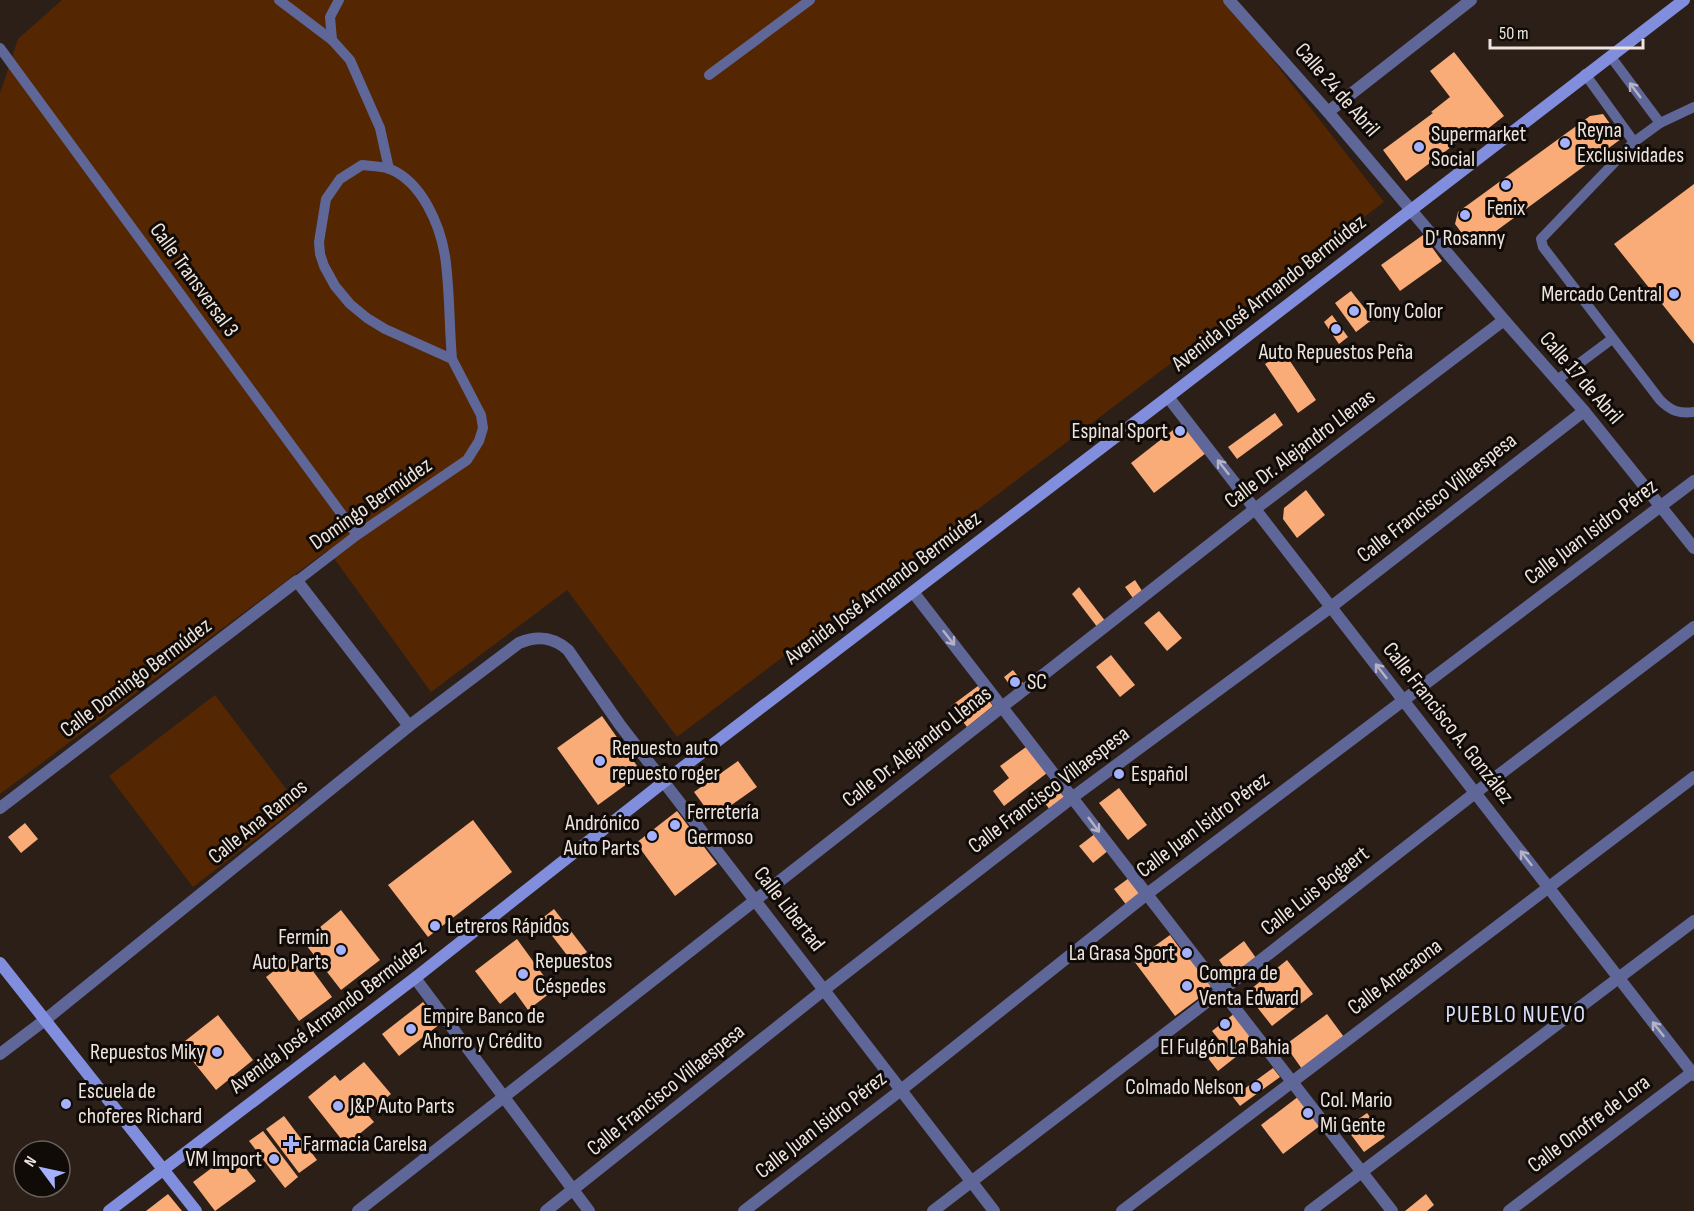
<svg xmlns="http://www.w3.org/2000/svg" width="1694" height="1211" font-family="'Sofia Sans Condensed',sans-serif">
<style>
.green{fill:#542702}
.building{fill:#f9ab78}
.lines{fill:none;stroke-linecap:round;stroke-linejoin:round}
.lane{stroke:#5f6798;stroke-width:10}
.street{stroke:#5f6798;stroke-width:12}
.secondary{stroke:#818ddd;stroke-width:12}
.oneway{stroke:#b4b2c3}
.poi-dot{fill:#a4b1fc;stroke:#100b07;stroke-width:2}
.labels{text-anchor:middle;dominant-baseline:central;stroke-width:6;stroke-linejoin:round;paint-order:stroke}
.street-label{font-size:22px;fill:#ede4df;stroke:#100b07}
.poi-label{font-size:22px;fill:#ede4df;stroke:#100b07;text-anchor:start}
.neighbourhood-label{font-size:24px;letter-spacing:1.5px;fill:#dae0fd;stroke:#100b07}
</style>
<rect width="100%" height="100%" fill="#2c1f18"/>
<g class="green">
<path d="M62,0h1164l158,202 -707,535 -110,-147 -136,102 -103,-142 -328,244v-701l18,-54z"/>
<path d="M215,695l84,111 -106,81 -84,-111z"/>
</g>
<g class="building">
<path d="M1454,52l50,64 -24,19 -5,-6 -69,52 -23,-31 50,-37 -2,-1 19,-15 -20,-26z"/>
<path d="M1603,114l18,25 -148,109 -18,-24 3,-12 132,-96z"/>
<path d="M1694,184v160l-80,-100z"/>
<path d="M1423,235l19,26 -42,30 -19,-26z"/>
<path d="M1351,291l22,28 -17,13 -21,-29z"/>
<path d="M1332,315l16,22 -9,7 -15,-22z"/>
<path d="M1284,352l32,48 -18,13 -33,-49z"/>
<path d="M1275,413l8,12 -46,34 -9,-12z"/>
<path d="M1182,423l24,30 -52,40 -23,-30z"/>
<path d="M1306,490l19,25 -28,23 -14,-19 1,-11z"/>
<path d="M1135,580l9,14 -9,7 -10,-14z"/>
<path d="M1079,587l27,35 -8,6 -26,-34z"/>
<path d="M1159,611l23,27 -15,13 -23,-28z"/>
<path d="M1111,655l24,30 -15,12 -24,-30z"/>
<path d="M1013,670l13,17 -5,4 -9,-3 -8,-11z"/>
<path d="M978,686l15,20 -26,21 -16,-21z"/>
<path d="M602,716l40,57 -44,32 -41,-57z"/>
<path d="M1026,747l21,26 -43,33 -11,-15 16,-13 -9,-12z"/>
<path d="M738,761l19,26 -44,31 -19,-26z"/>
<path d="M1053,784l13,15 -15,12 -12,-15z"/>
<path d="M1119,788l28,37 -19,15 -29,-37z"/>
<path d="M677,811l40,53 -42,32 -39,-53z"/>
<path d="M473,820l39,52 -84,65 -40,-52z"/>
<path d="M25,823l13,16 -17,14 -13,-16z"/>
<path d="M1096,833l13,17 -16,13 -14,-17z"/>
<path d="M1129,878l13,18 -14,11 -14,-18z"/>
<path d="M554,909l33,43 -14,11 -33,-43z"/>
<path d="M341,910l39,50 -39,30 -38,-49z"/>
<path d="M1170,935l11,15 4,-2 26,34 -1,8 -35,26 -41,-55z"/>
<path d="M517,939l37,51 -26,20 -13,-18 -15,12 -25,-33z"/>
<path d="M1244,941l12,17 -25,19 -12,-17z"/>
<path d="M299,952l33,45 -33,24 -33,-44z"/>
<path d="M1287,960l26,34 -41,32 -26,-33z"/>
<path d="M423,1002l17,22 -41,32 -17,-22z"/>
<path d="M1235,1013l21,28 -38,30 -14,-18 16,-12 -8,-10z"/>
<path d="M1327,1014l17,23 -42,32 -17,-24z"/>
<path d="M218,1015l35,45 -37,30 -36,-45z"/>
<path d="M364,1062l27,32 -24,20 7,8 -28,23 -38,-48 27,-22 5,6z"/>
<path d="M1273,1068l7,9 -40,29 -7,-9z"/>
<path d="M1299,1096l22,29 -38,29 -22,-29z"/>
<path d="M1367,1113l18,24 -21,15 -18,-24z"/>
<path d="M284,1116l33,44 -18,13 -33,-44z"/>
<path d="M263,1131l35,46 -13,11 -36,-47z"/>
<path d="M233,1152l23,29 -41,30 -22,-29z"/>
<path d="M168,1194l14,17h-36z"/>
<path d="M1426,1194l8,11 -7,6h-22z"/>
</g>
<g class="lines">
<g class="lane">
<path d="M279,0l53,40"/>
<path d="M339,0l-9,17 2,23 18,20 30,68 9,41"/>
<path d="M0,48l357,487"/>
<path d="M1611,57l49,66"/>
<path d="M1585,74l49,68"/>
<path d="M709,75l101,-75"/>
<path d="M1694,107l-34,16 -26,19 -93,97 2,8 117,153c11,11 19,14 34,12"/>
<path d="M1557,380l55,-41"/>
<path d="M297,581l60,-46 110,-75 12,-19 4,-13 -2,-13 -29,-56 -67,-30 -18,-11 -17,-14 -15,-18 -11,-20 -4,-12 -1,-12 7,-43 14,-20 22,-14c9,1 20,1 28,4 32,13 50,56 55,87 5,34 4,69 7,103"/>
</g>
<g class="street">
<path d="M1229,0l99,112 176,208 80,91 110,137"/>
<path d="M1328,112l143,-112"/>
<path d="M1168,397l526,678"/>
<path d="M913,592l479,619"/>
<path d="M0,808l297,-227 112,145"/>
<path d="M415,978l174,233"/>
<path d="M0,1054l45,-34 364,-294 110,-83c19,-8 34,-6 49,7l52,75 374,486"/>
<path d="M358,1211l897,-702 249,-189"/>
<path d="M546,1211l279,-222 248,-192 258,-190 253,-196"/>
<path d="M744,1211l157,-121 246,-196 547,-413"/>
<path d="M933,1211l288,-220 254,-198 219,-166"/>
<path d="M1122,1211l572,-434"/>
<path d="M1310,1211l384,-290"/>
<path d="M1509,1211l185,-140"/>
</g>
<g class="secondary">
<path d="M0,963l196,248"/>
<path d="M109,1211l306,-233 250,-197 503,-384 516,-397"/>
</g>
</g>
<defs><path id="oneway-shaft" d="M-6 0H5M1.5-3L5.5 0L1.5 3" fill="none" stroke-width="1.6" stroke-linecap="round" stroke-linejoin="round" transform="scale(1.5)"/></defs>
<g class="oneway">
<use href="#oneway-shaft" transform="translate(1635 90) rotate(-127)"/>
<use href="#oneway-shaft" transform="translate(1223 467) rotate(-128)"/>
<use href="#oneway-shaft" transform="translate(949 638) rotate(52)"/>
<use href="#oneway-shaft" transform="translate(1381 671) rotate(-128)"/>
<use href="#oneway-shaft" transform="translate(1094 825) rotate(53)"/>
<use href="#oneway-shaft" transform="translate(1526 858) rotate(-128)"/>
<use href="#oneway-shaft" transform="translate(1658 1029) rotate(-128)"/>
</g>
<g class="poi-dot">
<circle cx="1565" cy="143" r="6"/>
<circle cx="1419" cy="147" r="6"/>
<circle cx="1506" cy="185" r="6"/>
<circle cx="1465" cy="215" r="6"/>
<circle cx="1674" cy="294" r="6"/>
<circle cx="1354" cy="311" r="6"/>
<circle cx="1336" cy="329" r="6"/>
<circle cx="1180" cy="431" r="6"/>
<circle cx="1015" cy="682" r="6"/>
<circle cx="600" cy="761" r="6"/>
<circle cx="1119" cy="774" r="6"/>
<circle cx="675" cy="825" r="6"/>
<circle cx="652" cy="836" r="6"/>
<circle cx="435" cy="926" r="6"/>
<circle cx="341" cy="950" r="6"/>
<circle cx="1187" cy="953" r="6"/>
<circle cx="523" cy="974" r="6"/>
<circle cx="1187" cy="986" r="6"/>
<circle cx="1225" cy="1024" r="6"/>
<circle cx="411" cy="1029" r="6"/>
<circle cx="217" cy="1052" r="6"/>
<circle cx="1256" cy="1087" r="6"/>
<circle cx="66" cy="1104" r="6"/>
<circle cx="338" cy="1106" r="6"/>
<circle cx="1308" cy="1113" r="6"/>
<path d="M288 1135h6v6h6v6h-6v6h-6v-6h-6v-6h6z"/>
<circle cx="274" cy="1159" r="6"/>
</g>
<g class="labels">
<g class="street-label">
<text transform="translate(1337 90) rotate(49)">Calle 24 de Abril</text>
<text transform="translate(194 280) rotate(54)">Calle Transversal 3</text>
<text transform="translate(1269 293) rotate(-38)">Avenida José Armando Bermúdez</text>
<text transform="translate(1581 378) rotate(49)">Calle 17 de Abril</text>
<text transform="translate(1300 449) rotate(-37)">Calle Dr. Alejandro Llenas</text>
<text transform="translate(1437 498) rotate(-38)">Calle Francisco Villaespesa</text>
<text transform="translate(371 504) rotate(-35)">Domingo Bermúdez</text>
<text transform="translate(1591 532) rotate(-37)">Calle Juan Isidro Pérez</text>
<text transform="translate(883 588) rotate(-37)">Avenida José Armando Bermúdez</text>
<text transform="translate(136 678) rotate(-37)">Calle Domingo Bermúdez</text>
<text transform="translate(1448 723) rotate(52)">Calle Francisco A. González</text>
<text transform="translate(917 747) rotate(-38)">Calle Dr. Alejandro Llenas</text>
<text transform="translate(1049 790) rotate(-37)">Calle Francisco Villaespesa</text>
<text transform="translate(258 822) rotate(-39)">Calle Ana Ramos</text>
<text transform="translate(1203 825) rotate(-37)">Calle Juan Isidro Pérez</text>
<text transform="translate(1315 891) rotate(-38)">Calle Luis Bogaert</text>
<text transform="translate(789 909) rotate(52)">Calle Libertad</text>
<text transform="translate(1395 977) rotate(-37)">Calle Anacaona</text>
<text transform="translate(328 1017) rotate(-37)">Avenida José Armando Bermúdez</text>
<text transform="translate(666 1090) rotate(-39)">Calle Francisco Villaespesa</text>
<text transform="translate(1589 1124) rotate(-37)">Calle Onofre de Lora</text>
<text transform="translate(821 1125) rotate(-38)">Calle Juan Isidro Pérez</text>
</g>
<g class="poi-label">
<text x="1577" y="130">Reyna<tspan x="1577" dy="25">Exclusividades</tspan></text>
<text x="1431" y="134">Supermarket<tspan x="1431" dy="25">Social</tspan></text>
<text x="1506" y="208" text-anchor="middle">Fenix</text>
<text x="1465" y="238" text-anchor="middle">D' Rosanny</text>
<text x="1662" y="294" text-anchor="end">Mercado Central</text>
<text x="1366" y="311">Tony Color</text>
<text x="1336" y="352" text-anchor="middle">Auto Repuestos Peña</text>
<text x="1168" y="431" text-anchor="end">Espinal Sport</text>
<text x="1027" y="682">SC</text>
<text x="612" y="748">Repuesto auto<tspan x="612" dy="25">repuesto roger</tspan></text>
<text x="1131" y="774">Español</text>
<text x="687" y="812">Ferretería<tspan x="687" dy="25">Germoso</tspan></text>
<text x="640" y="823" text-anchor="end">Andrónico<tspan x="640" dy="25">Auto Parts</tspan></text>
<text x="447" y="926">Letreros Rápidos</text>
<text x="329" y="937" text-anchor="end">Fermin<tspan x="329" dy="25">Auto Parts</tspan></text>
<text x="1175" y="953" text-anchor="end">La Grasa Sport</text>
<text x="535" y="961">Repuestos<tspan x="535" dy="25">Céspedes</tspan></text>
<text x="1199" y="973">Compra de<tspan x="1199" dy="25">Venta Edward</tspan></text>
<text x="423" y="1016">Empire Banco de<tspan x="423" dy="25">Ahorro y Crédito</tspan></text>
<text x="1225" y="1047" text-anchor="middle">El Fulgón La Bahia</text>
<text x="205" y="1052" text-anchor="end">Repuestos Miky</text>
<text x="1244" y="1087" text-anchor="end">Colmado Nelson</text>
<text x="78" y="1091">Escuela de<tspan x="78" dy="25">choferes Richard</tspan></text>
<text x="1320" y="1100">Col. Mario<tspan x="1320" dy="25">Mi Gente</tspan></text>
<text x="350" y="1106">J&amp;P Auto Parts</text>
<text x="303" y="1144">Farmacia Carelsa</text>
<text x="262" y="1159" text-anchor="end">VM Import</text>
</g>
<g class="neighbourhood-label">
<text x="1516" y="1014">PUEBLO NUEVO</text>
</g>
</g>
<g transform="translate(42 1169) rotate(303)"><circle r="28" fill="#100b07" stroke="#68625d" stroke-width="1.5"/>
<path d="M0-4.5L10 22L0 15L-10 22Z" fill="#a4b1fc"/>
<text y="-9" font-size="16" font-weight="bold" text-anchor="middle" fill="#ede4df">N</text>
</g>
<path d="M1490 39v9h153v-9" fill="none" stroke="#ede4df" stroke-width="3"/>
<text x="1499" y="39" font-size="18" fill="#ede4df" stroke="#100b07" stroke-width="4.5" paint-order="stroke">50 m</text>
</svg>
